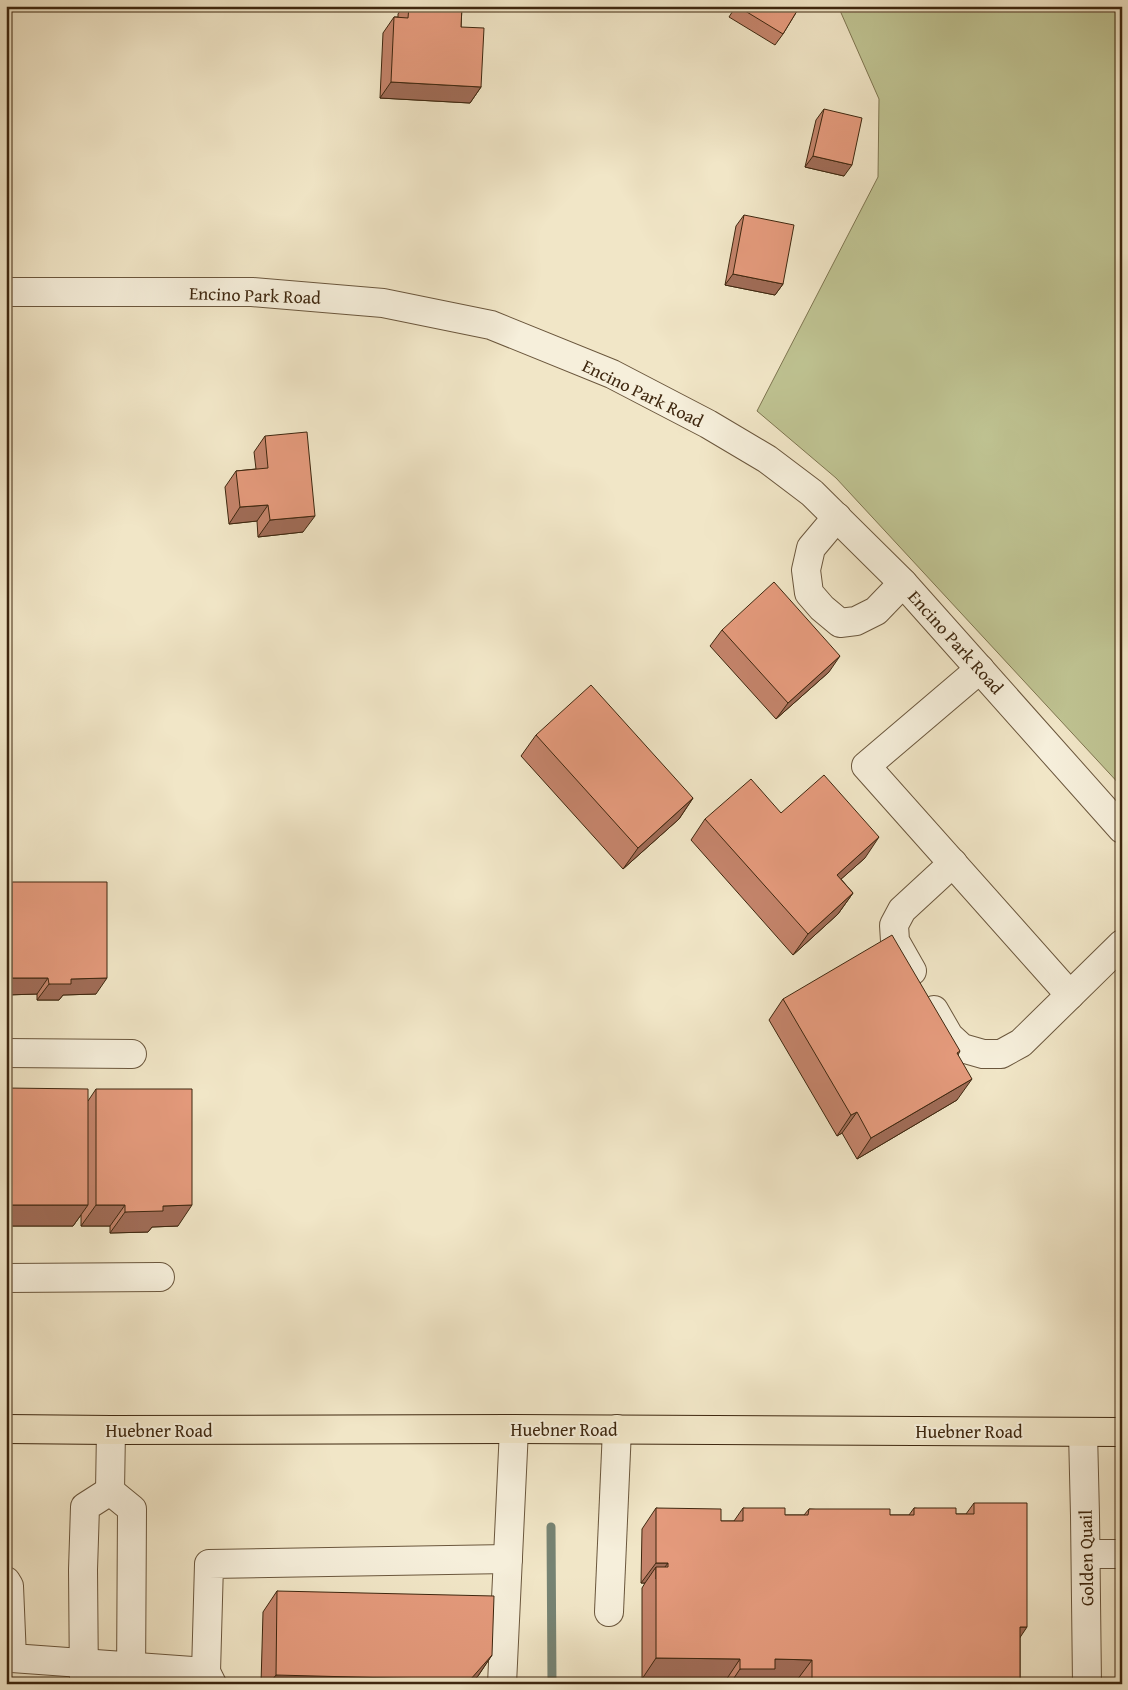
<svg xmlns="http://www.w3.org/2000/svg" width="1128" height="1690" font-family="'Gentium Book Plus',serif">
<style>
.green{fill:#bfc392;stroke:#7e7550}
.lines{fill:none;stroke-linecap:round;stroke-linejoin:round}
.stream{stroke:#768373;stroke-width:9}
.minor-casing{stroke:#6b573d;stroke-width:30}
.major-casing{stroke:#3e270f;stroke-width:30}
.minor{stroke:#f6efdb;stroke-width:28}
.major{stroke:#f1e6c7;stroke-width:28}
.wall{fill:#c4846b;stroke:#3e270f}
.shaded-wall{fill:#a06c57;stroke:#3e270f}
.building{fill:#e49a7c;stroke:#3e270f}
.labels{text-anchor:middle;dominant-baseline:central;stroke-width:4;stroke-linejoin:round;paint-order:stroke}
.street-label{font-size:18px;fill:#3e270f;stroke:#f6efdb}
</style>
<rect width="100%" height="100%" fill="#f1e6c7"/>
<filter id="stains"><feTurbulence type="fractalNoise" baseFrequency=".004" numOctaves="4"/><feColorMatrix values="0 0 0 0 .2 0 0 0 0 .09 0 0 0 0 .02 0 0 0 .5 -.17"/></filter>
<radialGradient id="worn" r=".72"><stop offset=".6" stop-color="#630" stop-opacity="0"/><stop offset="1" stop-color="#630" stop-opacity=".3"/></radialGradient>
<path class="green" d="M838,6h284v781l-286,-309 -79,-67 121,-234 1,-78z"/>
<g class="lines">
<path class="stream" d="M551,1527l1,157"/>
<g class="minor-casing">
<g id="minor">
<path d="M6,292h246l131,11 108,22 121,49 96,50 59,35 45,34 91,90 219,246"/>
<path d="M837,517l-26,31 -5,22 3,23 13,15 18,15 16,-2 20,-10 27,-28"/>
<path d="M980,669l-114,97 204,229"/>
<path d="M912,971l-17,-30 -1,-16 8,-15 51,-47"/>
<path d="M934,1010l15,26 13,12 21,6h18l20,-11 101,-99"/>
<path d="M6,1053l126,1"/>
<path d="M6,1278l154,-1"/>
<path d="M1083,1432l2,84 2,168"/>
<path d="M110,1491l22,18 -1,175"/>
<path d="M110,1491l1,-61"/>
<path d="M1086,1554h36"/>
<path d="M6,1581l3,5 3,72 194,14 6,12"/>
<path d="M609,1612l8,-183"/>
<path d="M206,1672l3,-108 299,-5"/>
<path d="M84,1684l-1,-114 2,-63 25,-16"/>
<path d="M502,1684l12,-255"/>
</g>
</g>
<g class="major-casing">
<path id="major" d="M6,1429l105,1 403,-1 608,3"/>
</g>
<use href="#minor" class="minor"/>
<use href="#major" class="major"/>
</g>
<g class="wall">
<path d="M403,6h59l-1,21 20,60 -11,16 -90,-5 3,-65 11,-16h4v-3z"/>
<path d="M736,6h64l-17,28 -8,11 -46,-28z"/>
<path d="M824,109l20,67 -39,-9 11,-47z"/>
<path d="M744,215l39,69 -8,11 -50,-10 11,-59z"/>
<path d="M265,436l38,96 -45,5 -1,-16 -28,3 -4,-37 11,-16 20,-2 -2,-17z"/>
<path d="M722,630l107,42 -53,47 -66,-73z"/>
<path d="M536,735l157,63 -14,21 -56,50 -102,-113z"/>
<path d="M781,813l84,45 -24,21 12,14 -15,21 -45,41 -102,-115 14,-21z"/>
<path d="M6,877l2,10 4,-5 84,112 -33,1 -4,5h-22v-6l-31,1z"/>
<path d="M783,999l177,52 -2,4 -1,45 -100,59 -15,-26 -5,3 -68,-116z"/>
<path d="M6,1088l82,13 8,-12 82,137 -26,1 -4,5 -38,1v-7h-29v-11l-8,11h-67z"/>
<path d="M974,1503l46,134v47h-223v-4h-30l-2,4h-39v-4l-84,-1v-91l3,-5h-4l1,-54 14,-21 65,13h13l9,-13 42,7h19l5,-6 81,6h19l5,-7 42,6h10z"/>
<path d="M277,1591l215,64 -14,21 -7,8h-210l2,-72z"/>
</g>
<g class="shaded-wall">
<path d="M391,82l90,5 -11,16 -90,-5z"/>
<path d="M813,156l39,9 -8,11 -39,-9z"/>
<path d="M733,274l50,10 -8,11 -50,-10z"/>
<path d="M268,505l-11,16 -28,3 11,-17z"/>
<path d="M315,516l-12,16 -45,5 12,-17z"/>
<path d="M840,656l-11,16 -53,47 12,-16z"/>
<path d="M693,798l-14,21 -56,50 15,-21z"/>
<path d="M879,837l-14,21 -43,38 15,-21z"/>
<path d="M853,893l-15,21 -45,41 15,-21z"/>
<path d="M12,978h36l-11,16 -31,1v-9z"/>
<path d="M107,978l-11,16 -33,1 -4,5h-22l12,-16 22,-5z"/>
<path d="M972,1079l-15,21 -100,59 14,-21z"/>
<path d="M857,1112l-15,21 -5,3 14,-21z"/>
<path d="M6,1205h82l-15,21h-67z"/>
<path d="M96,1205h29l-15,21h-29z"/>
<path d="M192,1205l-14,21 -26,1 -4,5 -38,1 15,-21 38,-6z"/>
<path d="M656,1563h12l-12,16v-12l-11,16h-4z"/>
<path d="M1020,1627h7l-14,21z"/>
<path d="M492,1655l-14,21 -7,8h-202l7,-9z"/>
<path d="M656,1658l84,1 -14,21 -84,-1z"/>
<path d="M775,1659l37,1 -15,20h-30l-2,4h-35l10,-15z"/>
</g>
<g class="building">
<path d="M409,6h53l-1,21 23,1 -3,59 -90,-5 3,-65 14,1z"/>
<path d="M737,6h63l-17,28z"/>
<path d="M824,109l38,9 -10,47 -39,-9z"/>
<path d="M744,215l50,10 -11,59 -50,-10z"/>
<path d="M307,432l8,84 -45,4 -2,-15 -28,2 -4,-36 32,-3 -3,-32z"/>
<path d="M774,582l66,74 -52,47 -66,-73z"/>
<path d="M591,685l102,113 -55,50 -102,-113z"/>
<path d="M824,775l55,62 -42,38 16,18 -45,41 -103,-115 46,-40 30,34z"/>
<rect x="6" y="877" width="2" height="98"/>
<path d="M12,882h95v96l-36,1v5h-22l-1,-6h-36z"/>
<path d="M892,935l68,116 -3,2 15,26 -101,59 -14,-26 -6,3 -68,-116z"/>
<path d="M6,1088l82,1v116h-82z"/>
<path d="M96,1089h96v116l-29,1v5l-38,1v-7h-29z"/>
<path d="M974,1503h53v124h-7v57h-208v-24l-37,-1v10h-35v-10l-84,-1v-91h12v-4h-12v-55l65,1v12h22v-13h42v7h23l1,-6h81v6h24v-7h42v6h18z"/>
<path d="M277,1591l217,5 -2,59 -22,25 -194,-5z"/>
</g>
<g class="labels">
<g class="street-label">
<text transform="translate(255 295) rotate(2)">Encino Park Road</text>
<text transform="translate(643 393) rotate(26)">Encino Park Road</text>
<text transform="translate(956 642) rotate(48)">Encino Park Road</text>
<text x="564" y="1429">Huebner Road</text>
<text x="159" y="1430">Huebner Road</text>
<text x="969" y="1431">Huebner Road</text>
<text transform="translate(1086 1558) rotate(-91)">Golden Quail</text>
</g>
</g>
<rect width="1128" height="1690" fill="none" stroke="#f1e6c7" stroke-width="25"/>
<rect x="8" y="8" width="1113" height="1675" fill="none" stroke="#3e270f" stroke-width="2.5"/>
<rect x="12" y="12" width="1103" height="1665" fill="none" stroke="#3e270f"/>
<rect width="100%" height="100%" filter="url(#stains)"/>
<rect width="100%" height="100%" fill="url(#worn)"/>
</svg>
